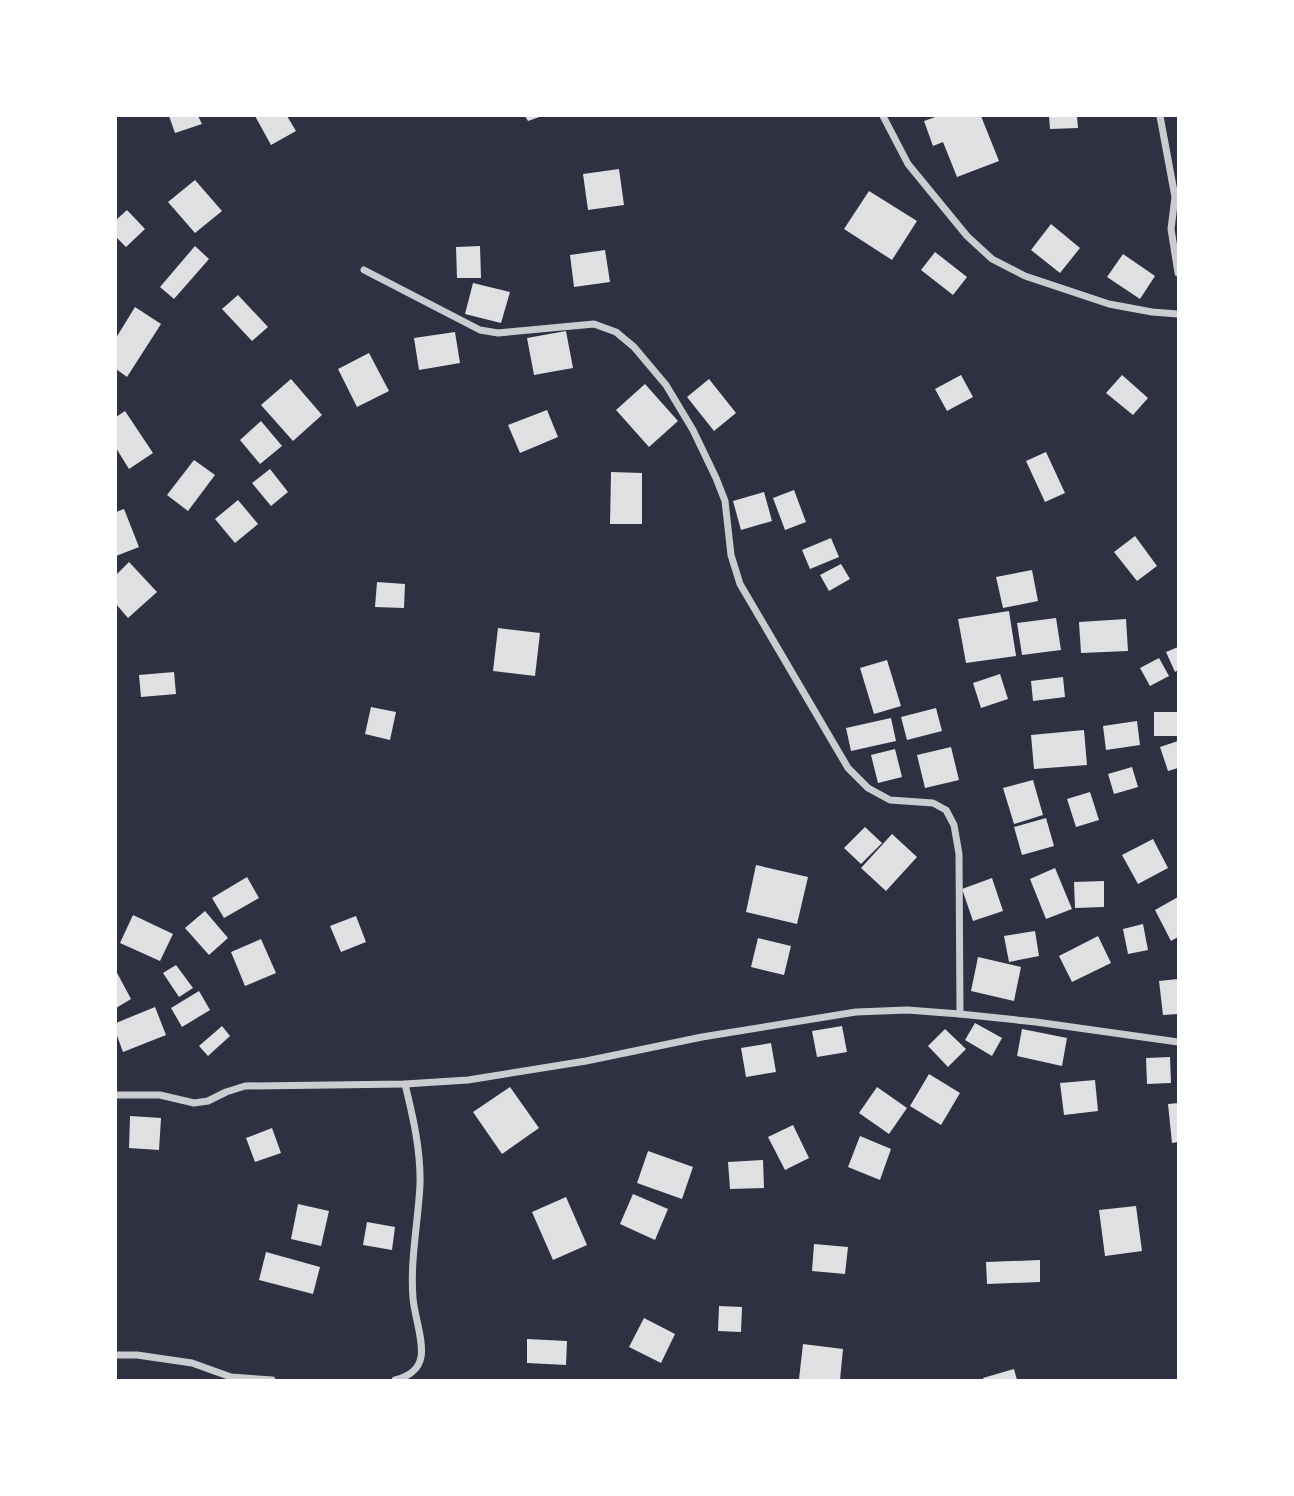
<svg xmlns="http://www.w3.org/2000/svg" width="1294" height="1496" font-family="Inter,sans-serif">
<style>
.building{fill:#e0e0e3}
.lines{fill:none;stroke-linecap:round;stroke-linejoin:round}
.minor{stroke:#caccd0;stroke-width:7}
</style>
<rect width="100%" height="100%" fill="#2d3142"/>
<g class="building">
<path d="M169,116h29l4,8 -27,9z"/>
<path d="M255,116h32l9,15 -25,14z"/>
<path d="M525,116h17l-14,5z"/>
<path d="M938,116h43l18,45 -42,16 -14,-35 -10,4 -9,-25z"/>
<path d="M1049,116h28l1,12 -28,1z"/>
<path d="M619,169l5,36 -36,5 -5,-36z"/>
<path d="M195,180l27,31 -27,22 -27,-31z"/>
<path d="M869,191l48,30 -25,39 -48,-31z"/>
<path d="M127,210l18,19 -19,18 -10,-10v-17z"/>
<path d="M1051,224l29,24 -20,25 -29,-23z"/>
<path d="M195,246l14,13 -35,40 -14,-12z"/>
<path d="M480,246l1,32h-24l-1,-31z"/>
<path d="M605,250l5,32 -36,5 -4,-32z"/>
<path d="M935,252l32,25 -14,18 -32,-25z"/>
<path d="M1123,254l32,22 -15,23 -33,-22z"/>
<path d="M473,283l37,9 -9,31 -36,-9z"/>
<path d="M238,295l30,32 -16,14 -30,-32z"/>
<path d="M135,307l26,17 -34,53 -11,-8v-31z"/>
<path d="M566,331l7,37 -39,7 -7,-37z"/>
<path d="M455,332l5,31 -41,7 -5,-32z"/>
<path d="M369,353l20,38 -32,16 -19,-38z"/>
<path d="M961,375l12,22 -26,14 -12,-22z"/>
<path d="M1122,375l26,23 -15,17 -27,-22z"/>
<path d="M291,379l31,36 -29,26 -32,-36z"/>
<path d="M709,379l27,34 -22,18 -27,-34z"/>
<path d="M645,384l33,37 -29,26 -33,-37z"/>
<path d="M547,410l11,27 -38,16 -12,-28z"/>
<path d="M125,411l28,42 -24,16 -13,-21v-31z"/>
<path d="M261,421l21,25 -22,18 -20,-24z"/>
<path d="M1046,452l19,41 -20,9 -19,-41z"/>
<path d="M194,460l21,15 -27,36 -21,-16z"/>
<path d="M270,469l18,23 -17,14 -19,-23z"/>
<path d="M611,472l31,1v51h-32z"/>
<path d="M794,490l12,32 -21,8 -12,-32z"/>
<path d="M764,492l8,29 -31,9 -8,-29z"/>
<path d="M238,500l20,24 -23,19 -20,-24z"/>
<path d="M124,509l15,38 -23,9v-44z"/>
<path d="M1135,536l22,30 -20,15 -23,-29z"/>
<path d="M831,538l8,19 -29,12 -8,-19z"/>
<path d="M129,562l28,30 -29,26 -12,-14v-29z"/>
<path d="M841,564l9,15 -21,12 -9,-16z"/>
<path d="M1032,570l6,31 -35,7 -7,-31z"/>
<path d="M377,582l28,2 -1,24 -29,-1z"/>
<path d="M1009,611l7,45 -50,7 -8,-44z"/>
<path d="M1056,618l5,32 -39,5 -5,-32z"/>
<path d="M1126,619l2,32 -47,2 -2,-31z"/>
<path d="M498,628l42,5 -5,43 -42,-5z"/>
<path d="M1178,647v23l-3,2 -9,-20z"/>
<path d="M1159,658l10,18 -19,10 -10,-18z"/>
<path d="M887,660l14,46 -27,8 -14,-46z"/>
<path d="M174,672l2,22 -35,3 -2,-22z"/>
<path d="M1000,674l8,25 -27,9 -8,-25z"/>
<path d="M1063,677l2,20 -32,4 -2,-20z"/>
<path d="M371,707l25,5 -6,28 -25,-6z"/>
<path d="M936,708l6,23 -35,9 -6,-23z"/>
<rect x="1154" y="712" width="24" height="24"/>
<path d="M891,718l5,23 -45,10 -5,-23z"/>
<path d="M1137,721l3,24 -34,5 -3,-24z"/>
<path d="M1084,730l3,35 -53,4 -3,-34z"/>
<path d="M1178,741v27l-10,3 -8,-24z"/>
<path d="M951,747l8,33 -34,8 -8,-33z"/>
<path d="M895,749l7,28 -24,6 -7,-28z"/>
<path d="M1132,767l6,20 -24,7 -6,-20z"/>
<path d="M1033,780l10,35 -29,9 -11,-36z"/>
<path d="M1090,792l9,28 -23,7 -9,-28z"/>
<path d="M1046,818l8,28 -32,9 -8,-28z"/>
<path d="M865,827l17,16 -21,21 -17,-16z"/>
<path d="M892,834l25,23 -31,34 -25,-23z"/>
<path d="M1153,839l15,29 -30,16 -16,-29z"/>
<path d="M756,865l52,12 -11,47 -51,-12z"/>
<path d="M1055,868l17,41 -26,10 -16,-40z"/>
<path d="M247,877l12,21 -35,20 -12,-20z"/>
<path d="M992,878l11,33 -30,10 -11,-32z"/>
<path d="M1104,881v26l-29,1 -1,-26z"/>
<path d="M1178,897v40l-7,4 -16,-31z"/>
<path d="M205,911l23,27 -19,17 -24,-27z"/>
<path d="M133,915l40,19 -13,27 -40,-18z"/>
<path d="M356,916l10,26 -25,10 -11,-26z"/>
<path d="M1143,924l5,26 -20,4 -5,-25z"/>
<path d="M1035,931l4,25 -30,6 -5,-26z"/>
<path d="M1098,936l13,27 -39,19 -13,-26z"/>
<path d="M758,938l33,8 -7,29 -33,-8z"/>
<path d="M261,939l15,34 -31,13 -14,-34z"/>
<path d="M978,957l43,10 -7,34 -43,-10z"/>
<path d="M176,965l17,23 -14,9 -16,-24z"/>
<path d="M116,971l15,28 -15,9z"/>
<path d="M1178,979v35l-15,1 -4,-34z"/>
<path d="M199,991l11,19 -28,17 -11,-19z"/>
<path d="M155,1007l11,28 -43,17 -7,-19v-10z"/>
<path d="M975,1023l27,15 -10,18 -27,-16z"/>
<path d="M222,1026l8,10 -22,20 -9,-10z"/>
<path d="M842,1026l5,26 -30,5 -5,-26z"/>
<path d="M945,1029l21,20 -18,18 -20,-21z"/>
<path d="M1022,1029l45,9 -5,28 -45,-10z"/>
<path d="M771,1043l5,29 -30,5 -5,-29z"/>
<path d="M1170,1057l1,26 -24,1 -1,-26z"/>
<path d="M929,1074l31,19 -19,32 -31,-19z"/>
<path d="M1095,1080l3,31 -34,4 -4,-32z"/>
<path d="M510,1087l29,41 -37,26 -29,-42z"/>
<path d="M877,1087l30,21 -18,26 -30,-21z"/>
<path d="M1178,1103v39l-6,1 -4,-39z"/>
<path d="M130,1116l31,2 -2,32 -30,-2z"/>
<path d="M793,1125l16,33 -24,12 -17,-33z"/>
<path d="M272,1128l9,25 -26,9 -9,-24z"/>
<path d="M860,1136l31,13 -11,31 -32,-13z"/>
<path d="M648,1151l45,16 -11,32 -45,-16z"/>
<path d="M763,1160l1,28 -34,1 -2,-27z"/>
<path d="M633,1194l35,15 -13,31 -35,-16z"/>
<path d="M566,1197l21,48 -34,15 -21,-48z"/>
<path d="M298,1204l31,7 -8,35 -30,-7z"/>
<path d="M1136,1206l6,45 -37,5 -6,-46z"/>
<path d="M367,1222l28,5 -3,23 -29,-5z"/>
<path d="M814,1244l34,3 -3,27 -33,-3z"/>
<path d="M266,1252l54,15 -7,27 -54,-14z"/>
<path d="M1040,1260v22l-53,2 -1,-22z"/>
<path d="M719,1306l23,1 -1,25 -23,-1z"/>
<path d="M644,1318l31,16 -14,29 -32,-16z"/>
<path d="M527,1339l40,2 -1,24 -39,-2z"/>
<path d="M803,1344l40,5 -3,31 -41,-1z"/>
<path d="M1014,1369l3,11h-33l-1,-2z"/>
</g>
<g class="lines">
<g class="minor">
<path d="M883,116l25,48 59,72 25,23 33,17 84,28 43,8 26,2"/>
<path d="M1160,116l15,81 -4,32 7,44"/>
<path d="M364,270l116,60 18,3 96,-9 22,8 18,15 32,38 27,45 23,48 9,23 6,54 9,29 108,184 20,20 22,12 43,3 13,7 8,15 5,29 1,160"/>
<path d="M116,1095h44l34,8 14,-2 18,-9 19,-6 160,-2 63,-4 118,-19 116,-24 154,-25 51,-2 53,4 76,8 142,20"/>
<path d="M116,1355h21l55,8 39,14 41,3"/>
<path d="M395,1380c12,-3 24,-10 26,-23 3,-16 -7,-43 -8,-59 -3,-38 5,-75 7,-113 1,-34 -7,-68 -15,-101"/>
</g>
</g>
<rect width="1294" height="1496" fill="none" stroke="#ffffff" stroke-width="234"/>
</svg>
